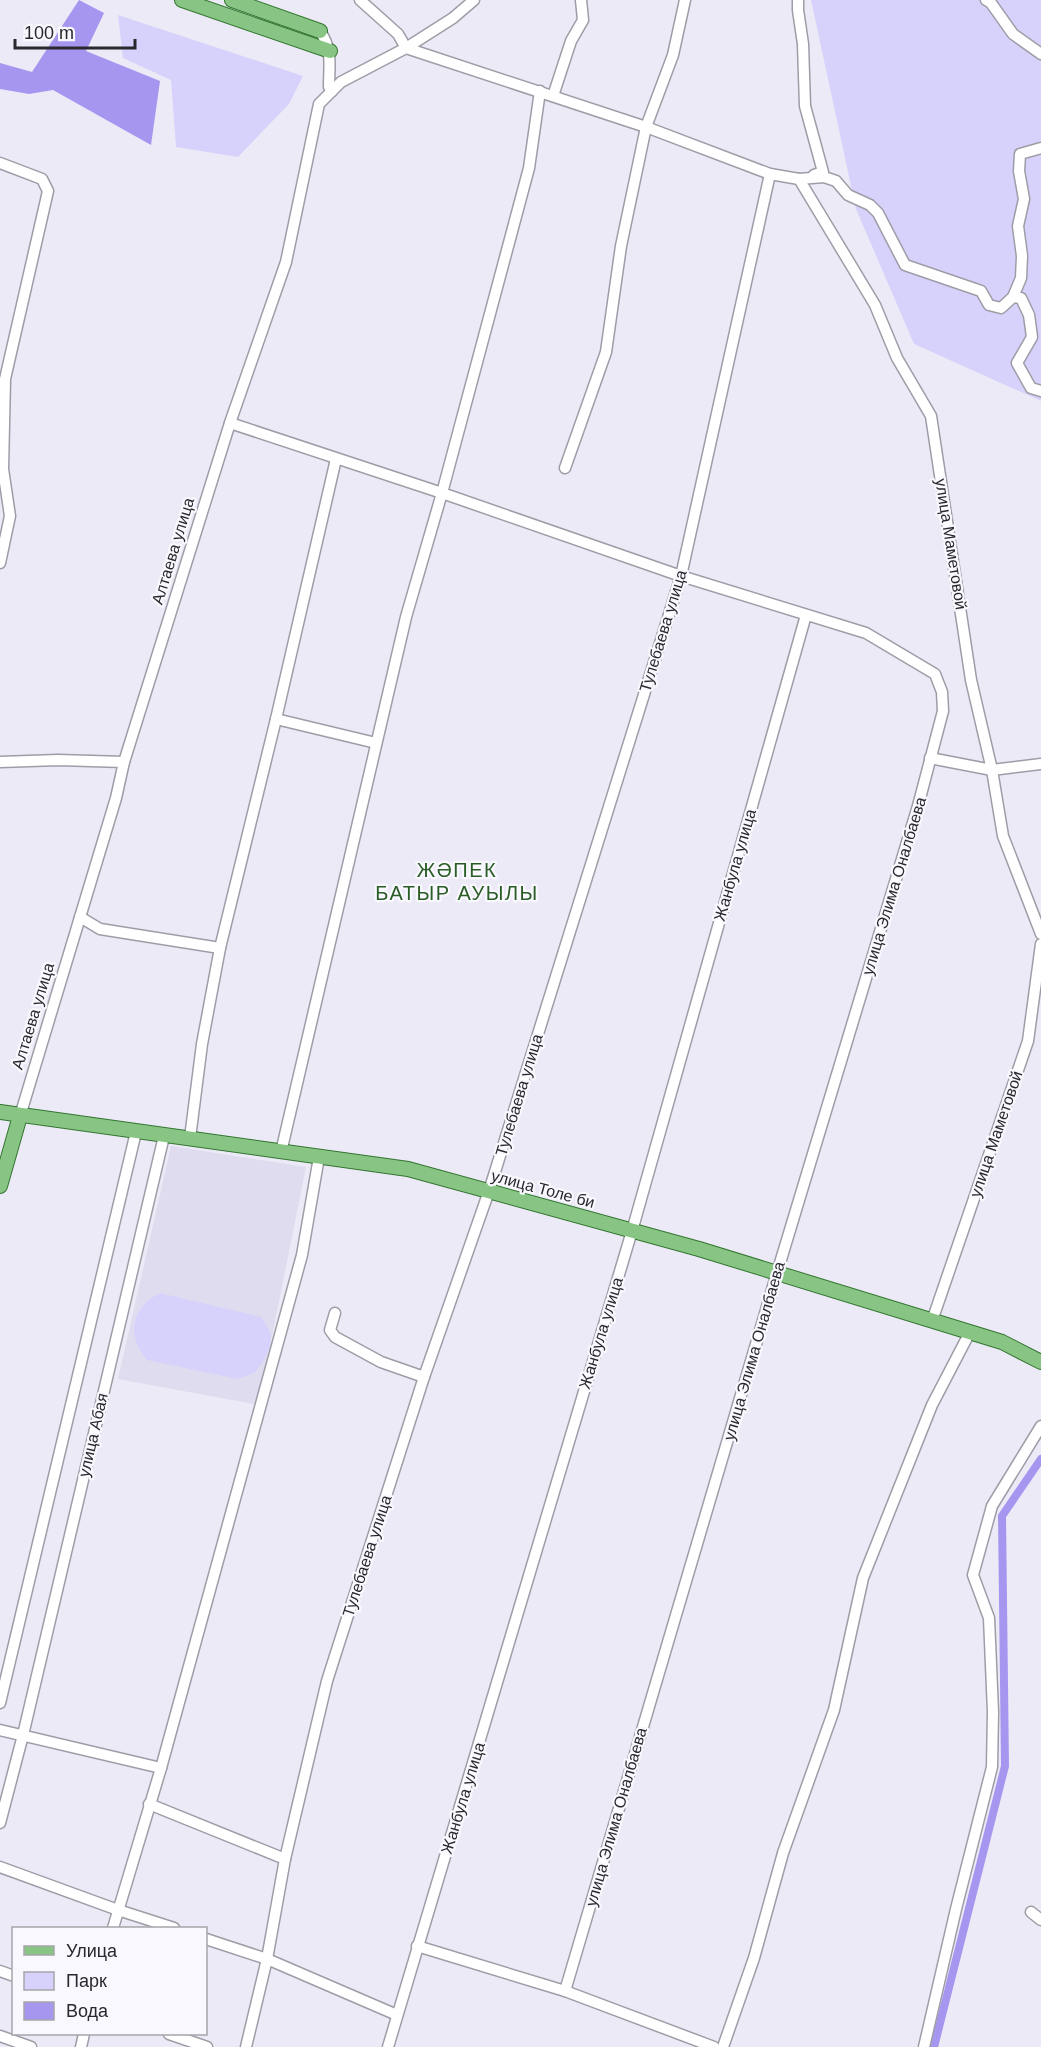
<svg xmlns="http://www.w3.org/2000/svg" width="1041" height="2047" font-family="Arial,sans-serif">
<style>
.built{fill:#dedcee}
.green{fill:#d7d2fb}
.water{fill:#a696ef}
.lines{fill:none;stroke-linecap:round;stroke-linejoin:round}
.canal{stroke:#a696ef;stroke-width:8}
.minor-casing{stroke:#9e9da7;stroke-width:13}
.major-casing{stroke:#337530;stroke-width:16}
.minor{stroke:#fff;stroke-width:10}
.major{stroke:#88c584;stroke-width:14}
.labels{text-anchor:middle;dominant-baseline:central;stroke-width:4.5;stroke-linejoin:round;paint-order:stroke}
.street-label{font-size:16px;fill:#29282d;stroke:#f9f8ff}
.quarter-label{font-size:20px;letter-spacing:1.5px;fill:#2a5c26;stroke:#f9f8ff}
</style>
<rect width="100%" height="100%" fill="#eceaf6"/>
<path class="built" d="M171,1146l135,21 -42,209 -10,28 -136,-25z"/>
<g class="green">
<path d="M811,0h230v401l-127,-57 -58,-135z"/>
<path d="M118,15l185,61 -14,28 -51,53 -62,-10 -5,-67 -48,-22z"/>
<path d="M160,1293l101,24 10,16 -1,13 -7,16 -9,11 -16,6 -91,-19c-21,-25 -16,-52 13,-67z"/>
</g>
<path class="water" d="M79,0l25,13 -18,38 74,30 -9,64 -98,-55 -24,4 -29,-5v-26l32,9z"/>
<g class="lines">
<path class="canal" d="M934,2047l71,-281 -3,-250 39,-57"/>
<g class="minor-casing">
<g id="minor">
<path d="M360,0l38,34 8,14 240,79 124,47 29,5 25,-2 12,4 12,14 22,10 8,8 27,52 76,26 8,14 12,3 12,-11"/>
<path d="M798,0v10l5,34 2,62 18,66 -9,3"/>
<path d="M986,0l5,3 22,31 28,20"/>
<path d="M320,31c13,19 9,35 9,56l3,4"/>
<path d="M553,96l18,-55 12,-21 -2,-20"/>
<path d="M1041,148l-21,6 -1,17 5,28 -6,27 4,30 -1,22 -8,19 8,1 8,17 3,22 -15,26 14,25 10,3"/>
<path d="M0,163l42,16 6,12 -43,188 -2,90 7,47 -10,47"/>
<path d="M799,179l76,126 22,53 34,58 40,264 21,90 11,66 38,98"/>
<path d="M230,423l212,70 239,83 185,57 69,41 7,18 1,19 -25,95 -141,467 -212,718"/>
<path d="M565,468l41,-116 15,-106 25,-119 27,-72 12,-55"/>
<path d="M276,719l100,24"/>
<path d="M930,758l62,12 49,-6"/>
<path d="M0,762l58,-2 66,2"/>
<path d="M80,917l20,12 120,19"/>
<path d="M20,1116l96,-318 8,-36 106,-339 56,-161 33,-158 22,-22 65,-34 47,-30 21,-18"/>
<path d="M190,1138l12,-94 18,-96 56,-229 60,-260"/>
<path d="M281,1152l125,-535 36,-124 87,-325 11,-77"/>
<path d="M335,1313l-5,17 5,7 46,25 43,15"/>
<path d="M932,1321l96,-280 13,-97"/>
<path d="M0,1703l136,-571"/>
<path d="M0,1730l161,38"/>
<path d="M149,1804l136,55"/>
<path d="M0,1823l23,-88 141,-599"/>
<path d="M0,1867l118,43 56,18"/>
<path d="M1031,1912l10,8"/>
<path d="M113,1928l48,-160 141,-513 17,-98"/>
<path d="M206,1939l61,20 130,56"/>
<path d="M417,1946l148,45 149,56"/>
<path d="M0,1971l14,5"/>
<path d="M169,2034l38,13"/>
<path d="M0,2036l31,11"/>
<path d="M81,2047l3,-13"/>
<path d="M246,2047l21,-88 18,-100 42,-178 97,-304 65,-186 192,-615 89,-402"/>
<path d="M388,2047l244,-816 174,-616"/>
<path d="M723,2047l31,-89 29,-105 51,-143 29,-132 69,-173 38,-73"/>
<path d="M924,2047l32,-138 36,-142 1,-55 -4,-94 -16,-43 19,-69 49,-80"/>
</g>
</g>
<g class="major-casing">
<g id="major">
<path d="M182,0l148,51"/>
<path d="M232,0l88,31"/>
<path d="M0,1112l408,57 291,80 303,93 39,20"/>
<path d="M0,1186l20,-70"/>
</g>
</g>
<use href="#minor" class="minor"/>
<use href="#major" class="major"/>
</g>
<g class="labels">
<g class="street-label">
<text transform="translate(951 544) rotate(81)">улица Маметовой</text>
<text transform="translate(173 551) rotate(-73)">Алтаева улица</text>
<text transform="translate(663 631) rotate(-73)">Тулебаева улица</text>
<text transform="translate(735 865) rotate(-74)">Жанбула улица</text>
<text transform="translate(894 886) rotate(-73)">улица Элима Оналбаева</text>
<text transform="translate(33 1016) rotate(-73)">Алтаева улица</text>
<text transform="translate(519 1095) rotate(-73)">Тулебаева улица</text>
<text transform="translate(996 1134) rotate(-71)">улица Маметовой</text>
<text transform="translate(543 1189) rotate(15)">улица Толе би</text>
<text transform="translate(601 1333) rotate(-73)">Жанбула улица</text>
<text transform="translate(754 1351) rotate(-74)">улица Элима Оналбаева</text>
<text transform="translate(93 1435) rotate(-77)">улица Абая</text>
<text transform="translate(367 1556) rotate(-72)">Тулебаева улица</text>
<text transform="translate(463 1798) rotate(-73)">Жанбула улица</text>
<text transform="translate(616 1817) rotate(-74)">улица Элима Оналбаева</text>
</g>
<g class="quarter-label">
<text x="457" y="870">ЖӘПЕК<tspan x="457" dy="23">БАТЫР АУЫЛЫ</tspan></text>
</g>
</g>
<rect x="12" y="1927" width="195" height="108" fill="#f9f8ff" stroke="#a6a5ab" stroke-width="1.5"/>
<rect x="24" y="1946" width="30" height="9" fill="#88c584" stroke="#a6a5ab" stroke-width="1.5"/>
<text x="66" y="1957" font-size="18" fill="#29282d">Улица</text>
<rect x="24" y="1972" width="30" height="18" fill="#d7d2fb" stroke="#a6a5ab" stroke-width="1.5"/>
<text x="66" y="1987" font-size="18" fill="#29282d">Парк</text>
<rect x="24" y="2002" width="30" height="18" fill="#a696ef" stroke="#a6a5ab" stroke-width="1.5"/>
<text x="66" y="2017" font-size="18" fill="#29282d">Вода</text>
<path d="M15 39v9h120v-9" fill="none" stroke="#29282d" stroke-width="3"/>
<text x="24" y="39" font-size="18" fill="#29282d" stroke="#f9f8ff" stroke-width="4.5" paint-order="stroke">100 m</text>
</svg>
